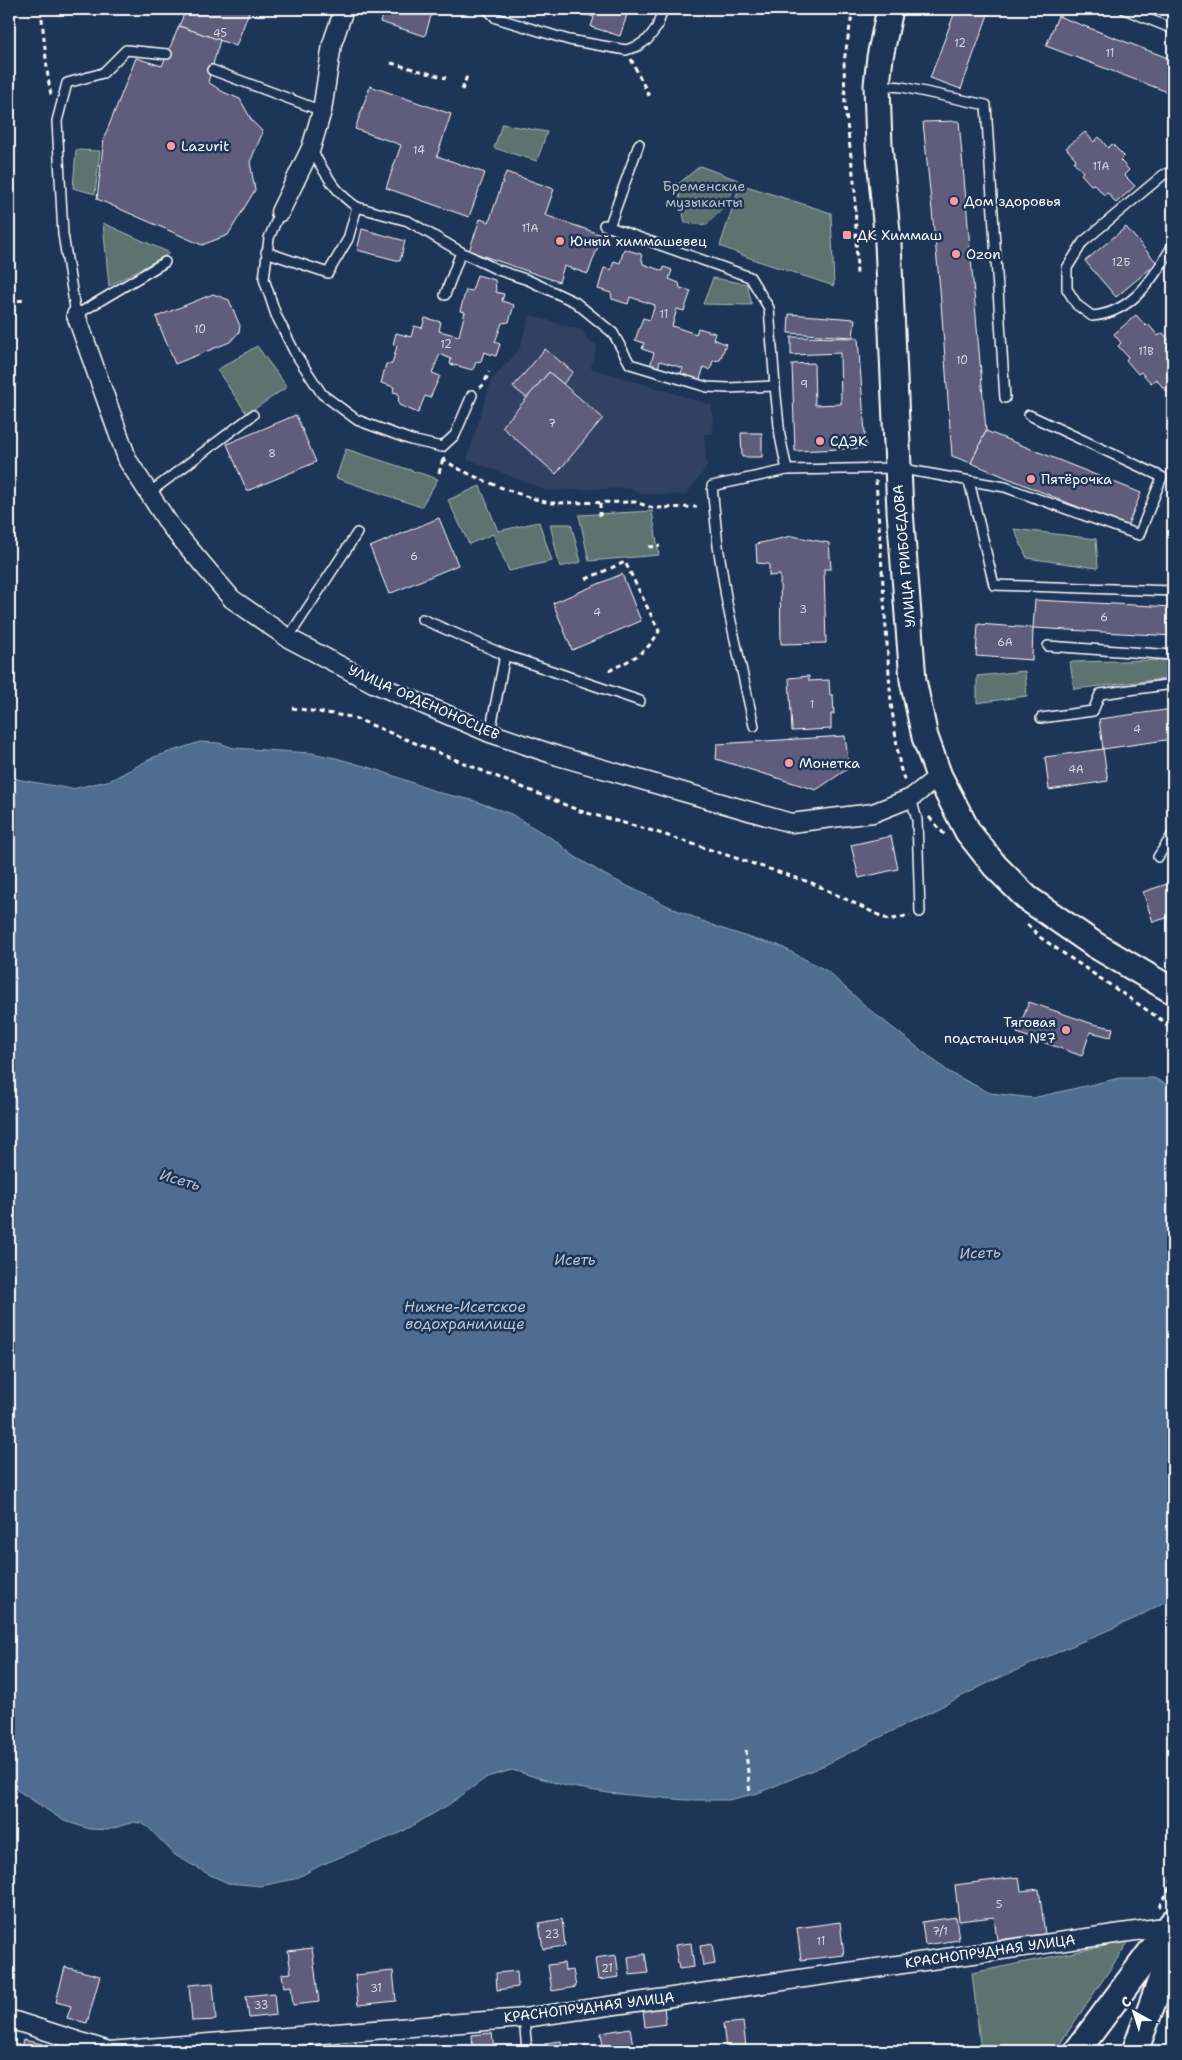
<svg xmlns="http://www.w3.org/2000/svg" width="1182" height="2060" font-family="'Shantell Sans',sans-serif">
<style>
.built{fill:#304162}
.green{fill:#5b7370;stroke:#adb9b8}
.water{fill:#506d90;stroke:#96a7bc}
.building{fill:#5e5c7b;stroke:#fff}
.lines{fill:none;stroke-linecap:round;stroke-linejoin:round}
.lane-casing{stroke:#fff;stroke-width:12}
.street-casing{stroke:#fff;stroke-width:21}
.secondary-casing{stroke:#fff;stroke-width:29}
.path{stroke:#fff;stroke-width:3;stroke-dasharray:5 4;stroke-linecap:butt}
.lane{stroke:#1d3557;stroke-width:9}
.street{stroke:#1d3557;stroke-width:18}
.secondary{stroke:#1d3557;stroke-width:25}
.poi-dot{fill:#ff9aa2;stroke:#1d3557;stroke-width:2}
.labels{text-anchor:middle;dominant-baseline:central;stroke-width:5;stroke-linejoin:round;paint-order:stroke}
.number-label{font-size:11px;fill:#d7d6de}
.poi-label{font-size:14px;fill:#fff;stroke:#1d3557;text-anchor:start}
.park-label{font-size:14px;fill:#b5c0bf;stroke:#1d3557}
.street-label{font-size:14px;fill:#fff;stroke:#1d3557}
.water-label{font-size:15px;font-style:italic;fill:#b9c5d3;stroke:#1d3557}
</style>
<rect width="100%" height="100%" fill="#1d3557"/>
<filter id="ink" filterUnits="userSpaceOnUse"><feTurbulence type="fractalNoise" baseFrequency=".02" numOctaves="2"/><feDisplacementMap in="SourceGraphic" scale="10" xChannelSelector="R" yChannelSelector="G"/><feConvolveMatrix kernelMatrix="1 2 1 2 8 2 1 2 1" color-interpolation-filters="sRGB"/></filter>
<g filter="url(#ink)">
<path class="built" d="M530,315l51,15 9,12 7,3 -6,23 121,37 1,29h-9l3,33 -21,28 -46,-1 -11,-6 -82,3 -80,-32 24,-78 28,-31z"/>
<g class="green">
<path d="M502,124l45,8 -10,29 -43,-13z"/>
<path d="M76,150l24,1 -5,43 -22,-6z"/>
<path d="M700,166l38,14 -13,27 -18,18 -22,-2 -8,-38z"/>
<path d="M740,184l91,29 3,73 -79,-26 -35,-14z"/>
<path d="M103,223l67,30 -61,33z"/>
<path d="M713,278l34,6 5,21 -49,-1z"/>
<path d="M257,346l30,41 -40,27 -30,-44z"/>
<path d="M346,449l92,30 -17,28 -85,-29z"/>
<path d="M480,486l18,45 41,-9 13,39 -43,10 -16,-37 -24,10 -21,-44z"/>
<path d="M652,511l7,44 -70,6 -10,-46z"/>
<path d="M550,524h21l10,38 -21,5z"/>
<path d="M1014,529l82,10 2,29 -71,-10z"/>
<path d="M1173,660v18l-99,11 -4,-27z"/>
<path d="M1025,671l2,25 -50,7v-27z"/>
<path d="M1129,1941l-74,110h-74l-9,-78z"/>
</g>
<path class="water" d="M200,742l19,1 15,5 77,5 25,5 42,12 62,23 32,7 39,14 45,27 18,15 33,20 63,31 47,20 40,13 21,5 49,26 43,39 79,62 41,21 43,5 87,-20h34l19,10v509l-35,20 -146,64 -165,83 -69,29 -29,7h-44l-77,-7 -42,-7 -54,-16 -25,7 -39,28 -48,28 -79,32 -26,14 -34,7 -33,-3 -18,-8 -35,-20 -27,-28 -8,-4 -6,-1 -27,8 -17,-1 -26,-8 -50,-33 -5,-7v-1005l12,4 51,9 39,-9 43,-23z"/>
<g class="building">
<path d="M170,9h80l-14,37 -57,-20 5,-12z"/>
<path d="M385,9h48l-8,27 -45,-14z"/>
<path d="M567,9h62l-9,27 -29,-9 3,-10z"/>
<path d="M956,9h34l-29,80 -31,-11z"/>
<path d="M1058,16l115,44v34l-127,-48z"/>
<path d="M179,26l41,14 -12,42 15,10 17,7 12,22 11,11 -13,30 5,28 -27,45 -26,10 -105,-46 7,-61 32,-80 26,8z"/>
<path d="M370,86l81,28 -14,42 48,17 -16,44 -83,-29 15,-43 -46,-16z"/>
<path d="M959,121l27,310 -15,32 -19,-7 -12,-167 -17,-167z"/>
<path d="M1085,132l9,10 5,-5 9,11 4,-4 12,12 -4,4 9,10 -5,5 11,11 -19,17 -8,-10 -4,2 -10,-11 -3,1 -10,-11 2,-2 -9,-10 2,-3 -10,-11z"/>
<path d="M506,172l48,17 -9,26 57,20 -14,39 -24,-8 -5,16 -90,-31 11,-32 9,3z"/>
<path d="M1126,227l31,36 -41,34 -31,-36z"/>
<path d="M362,229l43,12 -5,20 -43,-11z"/>
<path d="M624,249l17,5 2,10 20,7 1,-4 8,3 -3,9 10,4 1,5 11,3 -7,20 -7,-2 -5,17 24,8 2,-6 17,5 -2,6 13,5 -6,16 -7,1 -3,9 -6,-3 -5,15 -19,-7 3,-7 -23,-7 -2,7 -8,-2 4,-13 -12,-4 2,-6 -9,-3 8,-22 7,2 5,-15 -25,-8 -2,7 -16,-5 -1,-6 -13,-4 6,-21 7,2 3,-9 6,2z"/>
<path d="M477,275l18,5 1,12 8,2 -2,7 12,4 -5,17 -7,1 -7,19 5,2 -4,12 -12,-4 -3,9 -5,1 -3,8 -23,-6 1,-5 -11,-5 -8,19 8,3 -10,22 -5,-2 -7,17 -19,-8 -1,-12 -5,-1 1,-5 -13,-4 5,-19h6l5,-18 -4,-1 3,-12 15,4 3,-11 8,2 3,-10 16,4 -2,9 20,5 6,-24 -5,-1 6,-21 6,1z"/>
<path d="M213,294l16,6 11,26 -1,6 -9,10 -55,22 -19,-47z"/>
<path d="M789,314l66,5 -2,18 -65,-4z"/>
<path d="M1136,315l10,11 2,-2 10,12 5,-3 9,10 -5,4 6,7v30l-7,7 -10,-12 -5,4 -10,-11 -3,2 -12,-14 2,-3 -10,-11 3,-3 -7,-9z"/>
<path d="M791,337l67,1 8,110 -71,3 -3,-87 22,-1 1,42 26,-1 -1,-51 -49,2z"/>
<path d="M545,349l28,23 -10,12 -14,-12 -22,26 -14,-11z"/>
<path d="M549,372l54,46 -47,56 -54,-47z"/>
<path d="M296,415l20,47 -69,29 -20,-47z"/>
<path d="M986,431l155,62 -14,34 -156,-64z"/>
<path d="M741,433h21v24h-20z"/>
<path d="M439,518l19,47 -69,29 -19,-47z"/>
<path d="M792,536l37,7 2,26h-7l2,74 -45,1 -1,-69 -11,1v-12l-12,-1 -1,-19z"/>
<path d="M622,574l19,47 -69,29 -19,-47z"/>
<path d="M1035,600l138,7v29l-140,-8z"/>
<path d="M978,624l55,4 -1,32 -56,-4z"/>
<path d="M809,676v5l20,-1 1,15h3l1,19h-3v15l-39,2 -3,-53z"/>
<path d="M1173,709v30l-70,10 -4,-30z"/>
<path d="M845,736l4,32 -33,22 -100,-31 1,-15z"/>
<path d="M1103,749l5,32 -59,9 -4,-33z"/>
<path d="M891,836l7,33 -39,9 -8,-33z"/>
<path d="M1173,882v34l-20,6 -10,-30z"/>
<path d="M1029,1002l64,22 20,4 -2,9 -21,-5 -8,24 -65,-23z"/>
<path d="M1019,1877l2,14 18,-2 6,45 -48,6 -3,-23 -35,4 -4,-36z"/>
<path d="M956,1917l3,23 -34,5 -3,-23z"/>
<path d="M562,1919l3,27 -22,3 -4,-26z"/>
<path d="M840,1922l4,33 -43,5 -4,-32z"/>
<path d="M691,1943l3,24 -15,2 -4,-24z"/>
<path d="M712,1944l3,20 -12,2 -3,-20z"/>
<path d="M312,1948l7,54 -26,3 -2,-19 -7,1 -2,-13 9,-1 -3,-22z"/>
<path d="M645,1954l3,19 -18,2 -2,-18z"/>
<path d="M616,1955l3,22 -21,3 -3,-22z"/>
<path d="M564,1963l1,8 8,-1 3,17 -24,4 -4,-26z"/>
<path d="M65,1967l35,9 -13,47 -20,-5 4,-12 -15,-4z"/>
<path d="M393,1971l3,30 -38,4 -3,-30z"/>
<path d="M517,1971l1,16 -21,3 -1,-17z"/>
<path d="M213,1983l3,37 -24,1 -3,-36z"/>
<path d="M274,1993l2,22 -27,3 -3,-22z"/>
<path d="M664,2007l2,17 -21,3 -2,-17z"/>
<path d="M743,2022l3,25 -20,2 -3,-25z"/>
<path d="M630,2028l4,23h-30l-3,-18z"/>
<path d="M492,2033l2,18h-21l-1,-16z"/>
<path d="M23,2040l20,4 -2,7h-21z"/>
<path d="M561,2041l1,6 24,-2v6h-40l-1,-8z"/>
<path d="M457,2048v3h-33v-1z"/>
</g>
<g class="lines">
<g class="lane-casing">
<g id="lane">
<path d="M487,9l9,9 73,22 57,10 12,-4 10,-7 9,-12 6,-18"/>
<path d="M1124,9l49,20"/>
<path d="M212,70l110,41"/>
<path d="M879,85l23,2 84,18 19,293"/>
<path d="M311,149c13,22 24,44 46,58"/>
<path d="M1173,171l-10,4 -80,67 -16,26v21l10,16 15,11c41,-3 62,-39 81,-71"/>
<path d="M280,212l-11,26 -5,41 12,36 19,38 27,41 35,26 54,20 31,7 13,-12 17,-40"/>
<path d="M604,225l146,52 19,31 6,78"/>
<path d="M609,227l30,-83"/>
<path d="M266,252l62,21 20,-34 9,-32 51,14 53,31 37,18 30,10 47,22 38,31 17,31 77,23 21,1 47,-2 5,50 7,34"/>
<path d="M165,262l-89,53 -13,-81 -6,-113 10,-38 36,-10 23,-23 41,4"/>
<path d="M445,295l16,-43"/>
<path d="M969,481l25,104 179,6"/>
<path d="M149,493l104,-78"/>
<path d="M422,619l83,36 -15,78"/>
<path d="M288,638l69,-105"/>
<path d="M1048,646l125,9"/>
<path d="M505,655l135,46"/>
<path d="M1041,718l52,-7 7,-17 73,-10"/>
<path d="M754,726l-27,-123 -9,-57 -6,-60 75,-16 110,-2 108,19 134,48 23,-58 -133,-62"/>
<path d="M911,798l6,22 3,92"/>
<path d="M1158,857l15,-23"/>
<path d="M524,2018l3,33"/>
</g>
</g>
<g class="street-casing">
<g id="street">
<path d="M280,212l31,-64 11,-37 10,-67 12,-35"/>
<path d="M76,315l52,146 43,66 61,72 56,39 85,45 117,50 68,23 233,67 82,-10 38,-15 28,-22"/>
<path d="M9,2019l100,32 415,-33 647,-92"/>
</g>
</g>
<g class="secondary-casing">
<g id="secondary">
<path d="M890,9l-10,48 -3,28 2,61 9,97 12,268 13,169 12,57 14,39 29,56 27,34 32,32 68,47 78,46"/>
<path d="M1077,2051l96,-129"/>
<path d="M1135,2051l38,-104"/>
</g>
</g>
<g class="path">
<path d="M41,9l7,69 3,17"/>
<path d="M853,9l-9,52 1,45 10,84 2,86"/>
<path d="M631,59l18,37"/>
<path d="M391,63l55,15"/>
<path d="M462,90l5,-14"/>
<path d="M9,302l15,-2"/>
<path d="M480,388l4,-4 5,-12"/>
<path d="M443,458c12,14 88,42 108,45l84,-1 18,6 44,-1"/>
<path d="M439,473l4,-14"/>
<path d="M876,480l15,223 9,64 5,15"/>
<path d="M600,503v13"/>
<path d="M649,547l11,-1"/>
<path d="M586,579l39,-17 34,69c-12,23 -28,28 -50,40"/>
<path d="M292,708l60,9 228,94 73,20 159,52 77,37 21,-5"/>
<path d="M929,817l16,18"/>
<path d="M1027,924l14,14 122,83 10,10"/>
<path d="M746,1750l4,45"/>
<path d="M1159,1907l10,-17 4,-14"/>
</g>
<use href="#lane" class="lane"/>
<use href="#street" class="street"/>
<use href="#secondary" class="secondary"/>
</g>
</g>
<g class="poi-dot">
<circle cx="171" cy="146" r="5"/>
<circle cx="954" cy="201" r="5"/>
<rect x="842" y="230" width="10" height="10" rx="2.5"/>
<circle cx="560" cy="241" r="5"/>
<circle cx="956" cy="254" r="5"/>
<circle cx="820" cy="441" r="5"/>
<circle cx="1031" cy="479" r="5"/>
<circle cx="789" cy="763" r="5"/>
<circle cx="1066" cy="1030" r="5"/>
</g>
<g class="labels">
<g class="number-label">
<text x="220" y="33">45</text>
<text x="960" y="43">12</text>
<text x="1110" y="53">11</text>
<text x="419" y="150">14</text>
<text x="1101" y="166">11А</text>
<text x="530" y="228">11А</text>
<text x="1121" y="262">12Б</text>
<text x="664" y="314">11</text>
<text x="200" y="329">10</text>
<text x="446" y="344">12</text>
<text x="1146" y="351">11В</text>
<text x="962" y="360">10</text>
<text x="804" y="384">9</text>
<text x="552" y="423">7</text>
<text x="272" y="453">8</text>
<text x="414" y="556">6</text>
<text x="803" y="609">3</text>
<text x="597" y="612">4</text>
<text x="1104" y="617">6</text>
<text x="1005" y="642">6А</text>
<text x="812" y="704">1</text>
<text x="1137" y="729">4</text>
<text x="1076" y="769">4А</text>
<text x="999" y="1904">5</text>
<text x="940" y="1931">7/1</text>
<text x="552" y="1934">23</text>
<text x="821" y="1941">11</text>
<text x="607" y="1968">21</text>
<text x="376" y="1988">31</text>
<text x="261" y="2005">33</text>
</g>
<g class="poi-label">
<text x="181" y="146">Lazurit</text>
<text x="964" y="201">Дом здоровья</text>
<text x="857" y="235">ДК Химмаш</text>
<text x="570" y="241">Юный химмашевец</text>
<text x="966" y="254">Ozon</text>
<text x="830" y="441">СДЭК</text>
<text x="1041" y="479">Пятёрочка</text>
<text x="799" y="763">Монетка</text>
<text x="1056" y="1022" text-anchor="end">Тяговая<tspan x="1056" dy="16">подстанция №7</tspan></text>
</g>
<g class="park-label">
<text x="704" y="186">Бременские<tspan x="704" dy="16">музыканты</tspan></text>
</g>
<g class="street-label">
<text transform="translate(904 556) rotate(-95)">УЛИЦА ГРИБОЕДОВА</text>
<text transform="translate(424 702) rotate(24)">УЛИЦА ОРДЕНОНОСЦЕВ</text>
<text transform="translate(990 1951) rotate(-8)">КРАСНОПРУДНАЯ УЛИЦА</text>
<text transform="translate(589 2007) rotate(-7)">КРАСНОПРУДНАЯ УЛИЦА</text>
</g>
<g class="water-label">
<text transform="translate(180 1180) rotate(16)">Исеть</text>
<text transform="translate(980 1253) rotate(-2)">Исеть</text>
<text x="575" y="1260">Исеть</text>
<text x="465" y="1307">Нижне-Исетское<tspan x="465" dy="17">водохранилище</tspan></text>
</g>
</g>
<rect width="1182" height="2060" fill="none" stroke="#1d3557" stroke-width="30"/>
<rect x="15" y="15" width="1152" height="2030" fill="none" stroke="#fff" stroke-width="2" filter="url(#ink)"/>
<g transform="translate(1134 2012) rotate(321)" stroke="#1d3557" stroke-width="4" paint-order="stroke">
<path d="M0-4L9 19L0 12L-9 19Z" fill="#ffffff"/>
<text y="-8" font-size="14" font-weight="bold" text-anchor="middle" fill="#ffffff">С</text>
</g>
</svg>
